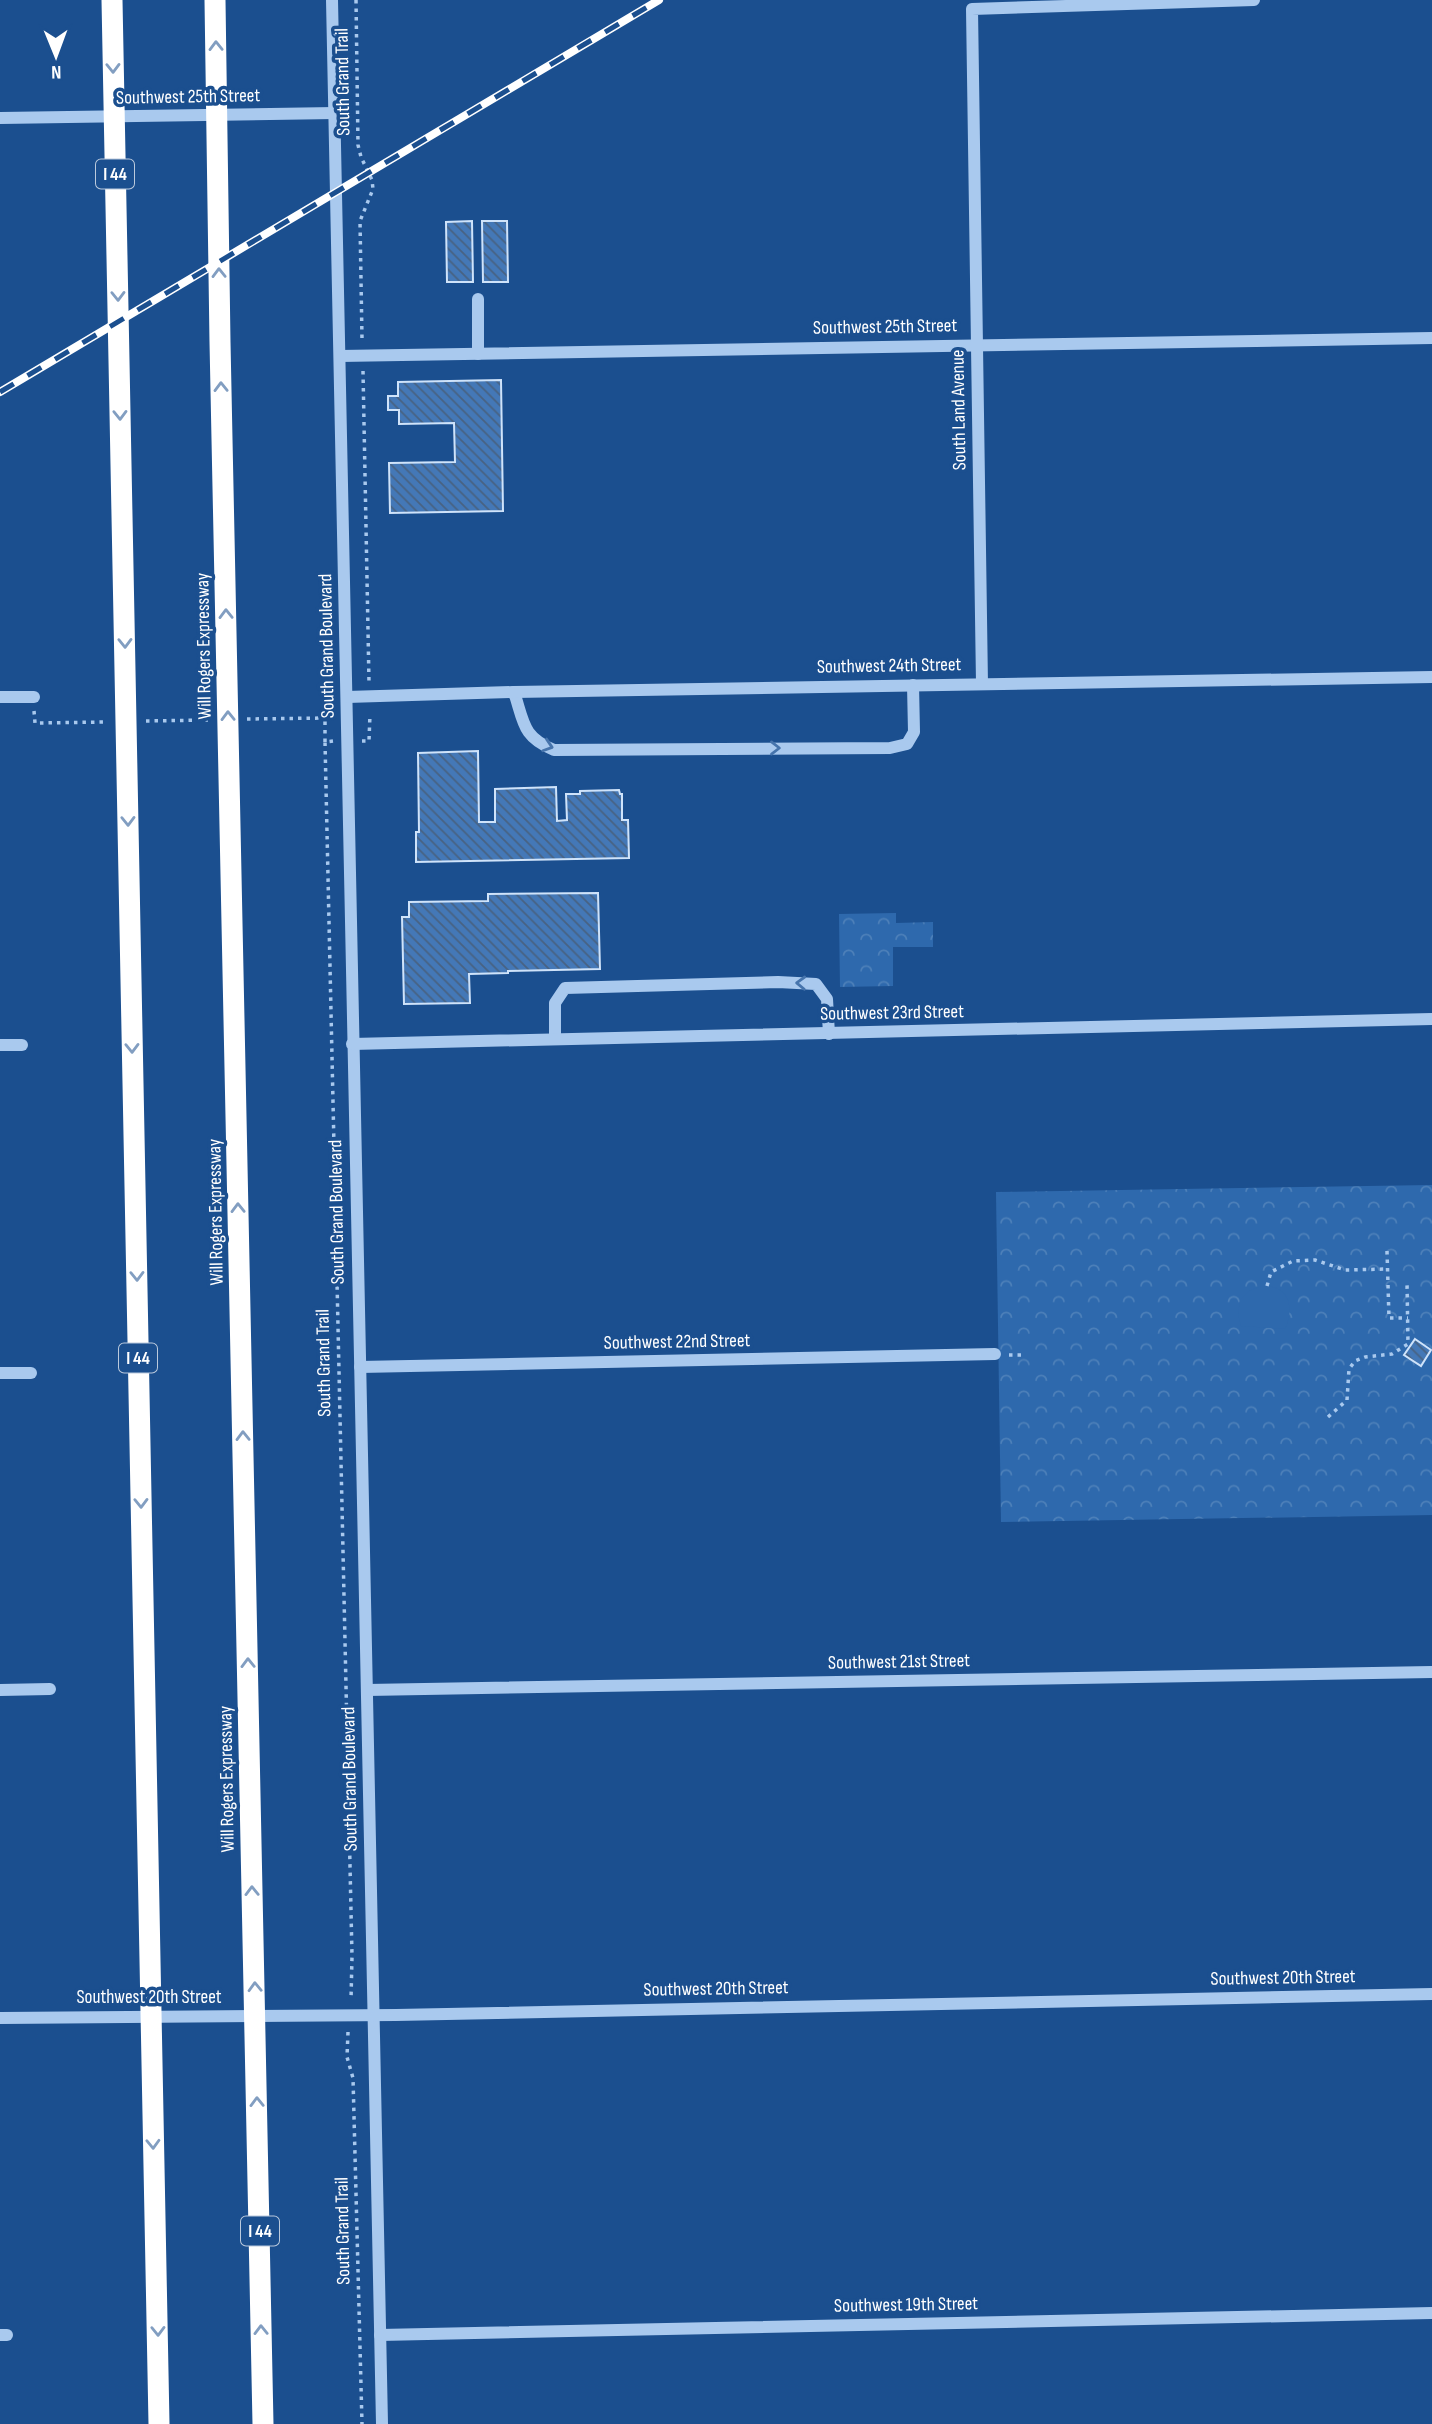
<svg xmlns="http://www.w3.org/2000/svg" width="1432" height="2424" font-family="'Sofia Sans Condensed',sans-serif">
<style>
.park{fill:url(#park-crowns)}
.pitch{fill:#2e69ad}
.building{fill:url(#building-back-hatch);stroke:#cfe3fa;stroke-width:2}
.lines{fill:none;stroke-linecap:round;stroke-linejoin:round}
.path{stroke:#a9c9ee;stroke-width:3.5;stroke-dasharray:3.5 5;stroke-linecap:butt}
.minor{stroke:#a9c9ee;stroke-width:12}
.highway{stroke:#fff;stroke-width:21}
.rail-casing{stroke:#fff;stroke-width:8}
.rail{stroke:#1b4f8f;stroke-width:5;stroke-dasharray:16;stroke-linecap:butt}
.oneway{stroke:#829ec1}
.oneway2{stroke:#4674ac}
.labels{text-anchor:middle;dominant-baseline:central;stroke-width:7;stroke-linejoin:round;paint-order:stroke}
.shield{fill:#1b4f8f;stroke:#bbcadd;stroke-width:2}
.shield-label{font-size:18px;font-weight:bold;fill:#fff}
.street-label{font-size:19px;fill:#fff;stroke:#1b4f8f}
</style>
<defs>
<pattern id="park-crowns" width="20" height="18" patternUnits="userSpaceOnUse" patternTransform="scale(1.75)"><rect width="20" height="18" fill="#2e69ad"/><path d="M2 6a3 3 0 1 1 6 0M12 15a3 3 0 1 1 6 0" fill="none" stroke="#4d80b9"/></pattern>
<pattern id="building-back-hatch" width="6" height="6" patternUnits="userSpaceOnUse" patternTransform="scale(1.75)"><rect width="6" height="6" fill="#4478b7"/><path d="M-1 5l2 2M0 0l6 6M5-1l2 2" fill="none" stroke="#486282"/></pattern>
</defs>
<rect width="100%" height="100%" fill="#1b4f8f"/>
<g class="park">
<path d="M896,913v10l37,-1v25h-40v39l-53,1 -1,-73z"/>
<path d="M1432,1185v330l-431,7 -5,-330z"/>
</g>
<path class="pitch" d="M1261,1286c28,-2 34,22 24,43l-44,-3 -3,-12 2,-14 9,-9z"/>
<g class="building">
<path d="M472,221l1,61h-26l-1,-60z"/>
<path d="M482,221h25l1,61h-25z"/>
<path d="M501,380l2,131 -113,2 -1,-50 66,-1 -1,-39 -55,1v-14h-11v-14h10v-14z"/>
<path d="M478,751l1,71h16v-33l61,-2 1,34 10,-1 -1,-26h14v-3l39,-1 1,4h2v26h6l1,38 -213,4v-30h3l-1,-79z"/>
<path d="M598,893l2,76 -92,2v2l-39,1 1,29 -66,1 -2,-87h7v-15l79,-1v-7z"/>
<path d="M1415,1339l16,11 -10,16 -17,-11z"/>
</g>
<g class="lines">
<g class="path">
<path d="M356,0l2,145 3,12 11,23 1,9 -13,32 2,118"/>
<path d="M363,371l6,311"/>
<path d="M34,711l1,12 71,-1"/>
<path d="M247,719l79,-1"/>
<path d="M146,721l62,-1"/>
<path d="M333,741l-8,1 27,1214 -1,44"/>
<path d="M362,741h7l1,-27"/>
<path d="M325,742v-47"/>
<path d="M1387,1251l2,67h19"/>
<path d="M1267,1286l4,-14 22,-11 22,-1 30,10 43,-1"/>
<path d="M1009,1355h12"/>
<path d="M1328,1417l19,-17 2,-31 6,-8 10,-4 27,-3 16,-10 -1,-62"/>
<path d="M348,2032l-1,25 6,21 9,346"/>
</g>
<g class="minor">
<path d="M332,0l50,2424"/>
<path d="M0,118l335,-5"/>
<path d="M478,299v55"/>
<path d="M340,356l1092,-18"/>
<path d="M982,684l-10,-675 282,-9"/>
<path d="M514,692c10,30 8,45 40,58l336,-2 17,-4 7,-12 -1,-47"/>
<path d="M0,697h34"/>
<path d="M347,697l167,-5 918,-15"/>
<path d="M555,1039v-36l10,-15 213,-6 38,2 11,15 2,35"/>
<path d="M352,1044l1080,-25"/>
<path d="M0,1045h22"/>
<path d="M360,1367l635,-13"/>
<path d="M0,1373h31"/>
<path d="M0,1690l50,-1"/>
<path d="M367,1690l1065,-18"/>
<path d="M0,2018l396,-3 1036,-21"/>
<path d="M0,2335h7"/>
<path d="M380,2335l1052,-22"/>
</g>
<g class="highway">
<path d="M112,0l47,2424"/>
<path d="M215,0l5,342 43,2082"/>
</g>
<g class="rail-casing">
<path id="rail" d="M0,392l659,-392"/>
</g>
<use href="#rail" class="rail"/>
</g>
<defs><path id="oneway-chevron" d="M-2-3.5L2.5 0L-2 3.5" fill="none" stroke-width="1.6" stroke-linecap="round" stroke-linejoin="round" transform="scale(1.75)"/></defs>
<g class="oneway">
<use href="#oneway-chevron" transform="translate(216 46) rotate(-91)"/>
<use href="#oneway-chevron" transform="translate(113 68) rotate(89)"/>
<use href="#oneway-chevron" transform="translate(219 273) rotate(-91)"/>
<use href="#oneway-chevron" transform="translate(118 296) rotate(89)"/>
<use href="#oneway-chevron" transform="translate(221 387) rotate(-91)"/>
<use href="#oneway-chevron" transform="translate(120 415) rotate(89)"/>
<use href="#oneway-chevron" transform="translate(226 614) rotate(-91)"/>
<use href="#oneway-chevron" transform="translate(125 643) rotate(89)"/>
<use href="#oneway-chevron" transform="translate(228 716) rotate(-91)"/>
<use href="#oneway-chevron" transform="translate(128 821) rotate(89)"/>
<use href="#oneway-chevron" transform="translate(132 1048) rotate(89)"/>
<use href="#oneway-chevron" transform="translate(238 1208) rotate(-91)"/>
<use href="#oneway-chevron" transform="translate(137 1276) rotate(89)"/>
<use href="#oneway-chevron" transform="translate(243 1436) rotate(-91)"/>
<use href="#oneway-chevron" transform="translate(141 1503) rotate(89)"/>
<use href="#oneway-chevron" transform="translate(248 1663) rotate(-91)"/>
<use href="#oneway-chevron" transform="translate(252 1891) rotate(-91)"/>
<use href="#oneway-chevron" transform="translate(255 1987) rotate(-92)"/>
<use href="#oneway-chevron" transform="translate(257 2102) rotate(-91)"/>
<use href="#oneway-chevron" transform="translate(153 2144) rotate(88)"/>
<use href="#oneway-chevron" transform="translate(261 2330) rotate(-91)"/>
<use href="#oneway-chevron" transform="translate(158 2331) rotate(89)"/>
</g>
<g class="oneway2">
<use href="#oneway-chevron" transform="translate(548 746) rotate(18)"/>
<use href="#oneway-chevron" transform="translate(775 748)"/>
<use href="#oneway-chevron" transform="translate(801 983) rotate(-178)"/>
</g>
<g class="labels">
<g class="shield">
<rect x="96" y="159.5" width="38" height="29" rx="5"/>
<rect x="119" y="1343.5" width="38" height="29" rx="5"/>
<rect x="241" y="2216.5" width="38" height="29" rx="5"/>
</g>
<g class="shield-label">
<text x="115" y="174">I 44</text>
<text x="138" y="1358">I 44</text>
<text x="260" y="2231">I 44</text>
</g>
<g class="street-label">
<text transform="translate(343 82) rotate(-91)">South Grand Trail</text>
<text transform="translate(188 97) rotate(-1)">Southwest 25th Street</text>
<text transform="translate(885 327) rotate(-1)">Southwest 25th Street</text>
<text transform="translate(959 410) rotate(-91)">South Land Avenue</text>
<text transform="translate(204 646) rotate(-91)">Will Rogers Expressway</text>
<text transform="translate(327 646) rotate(-91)">South Grand Boulevard</text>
<text transform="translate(889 666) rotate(-1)">Southwest 24th Street</text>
<text transform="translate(892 1013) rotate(-1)">Southwest 23rd Street</text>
<text transform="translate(216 1212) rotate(-91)">Will Rogers Expressway</text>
<text transform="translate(337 1212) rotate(-91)">South Grand Boulevard</text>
<text transform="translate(677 1342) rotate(-1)">Southwest 22nd Street</text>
<text transform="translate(324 1363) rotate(-91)">South Grand Trail</text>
<text transform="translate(899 1662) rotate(-1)">Southwest 21st Street</text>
<text transform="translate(227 1779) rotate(-91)">Will Rogers Expressway</text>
<text transform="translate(350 1779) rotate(-91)">South Grand Boulevard</text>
<text transform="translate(1283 1978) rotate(-1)">Southwest 20th Street</text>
<text transform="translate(716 1989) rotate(-1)">Southwest 20th Street</text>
<text x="149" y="1997">Southwest 20th Street</text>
<text transform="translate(343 2231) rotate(-91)">South Grand Trail</text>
<text transform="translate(906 2305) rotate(-1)">Southwest 19th Street</text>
</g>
</g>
<g transform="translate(56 56) rotate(179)" stroke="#1b4f8f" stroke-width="5" paint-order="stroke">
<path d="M0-5L12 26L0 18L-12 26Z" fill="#ffffff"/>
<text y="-10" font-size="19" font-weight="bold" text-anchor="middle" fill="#ffffff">N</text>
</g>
</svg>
